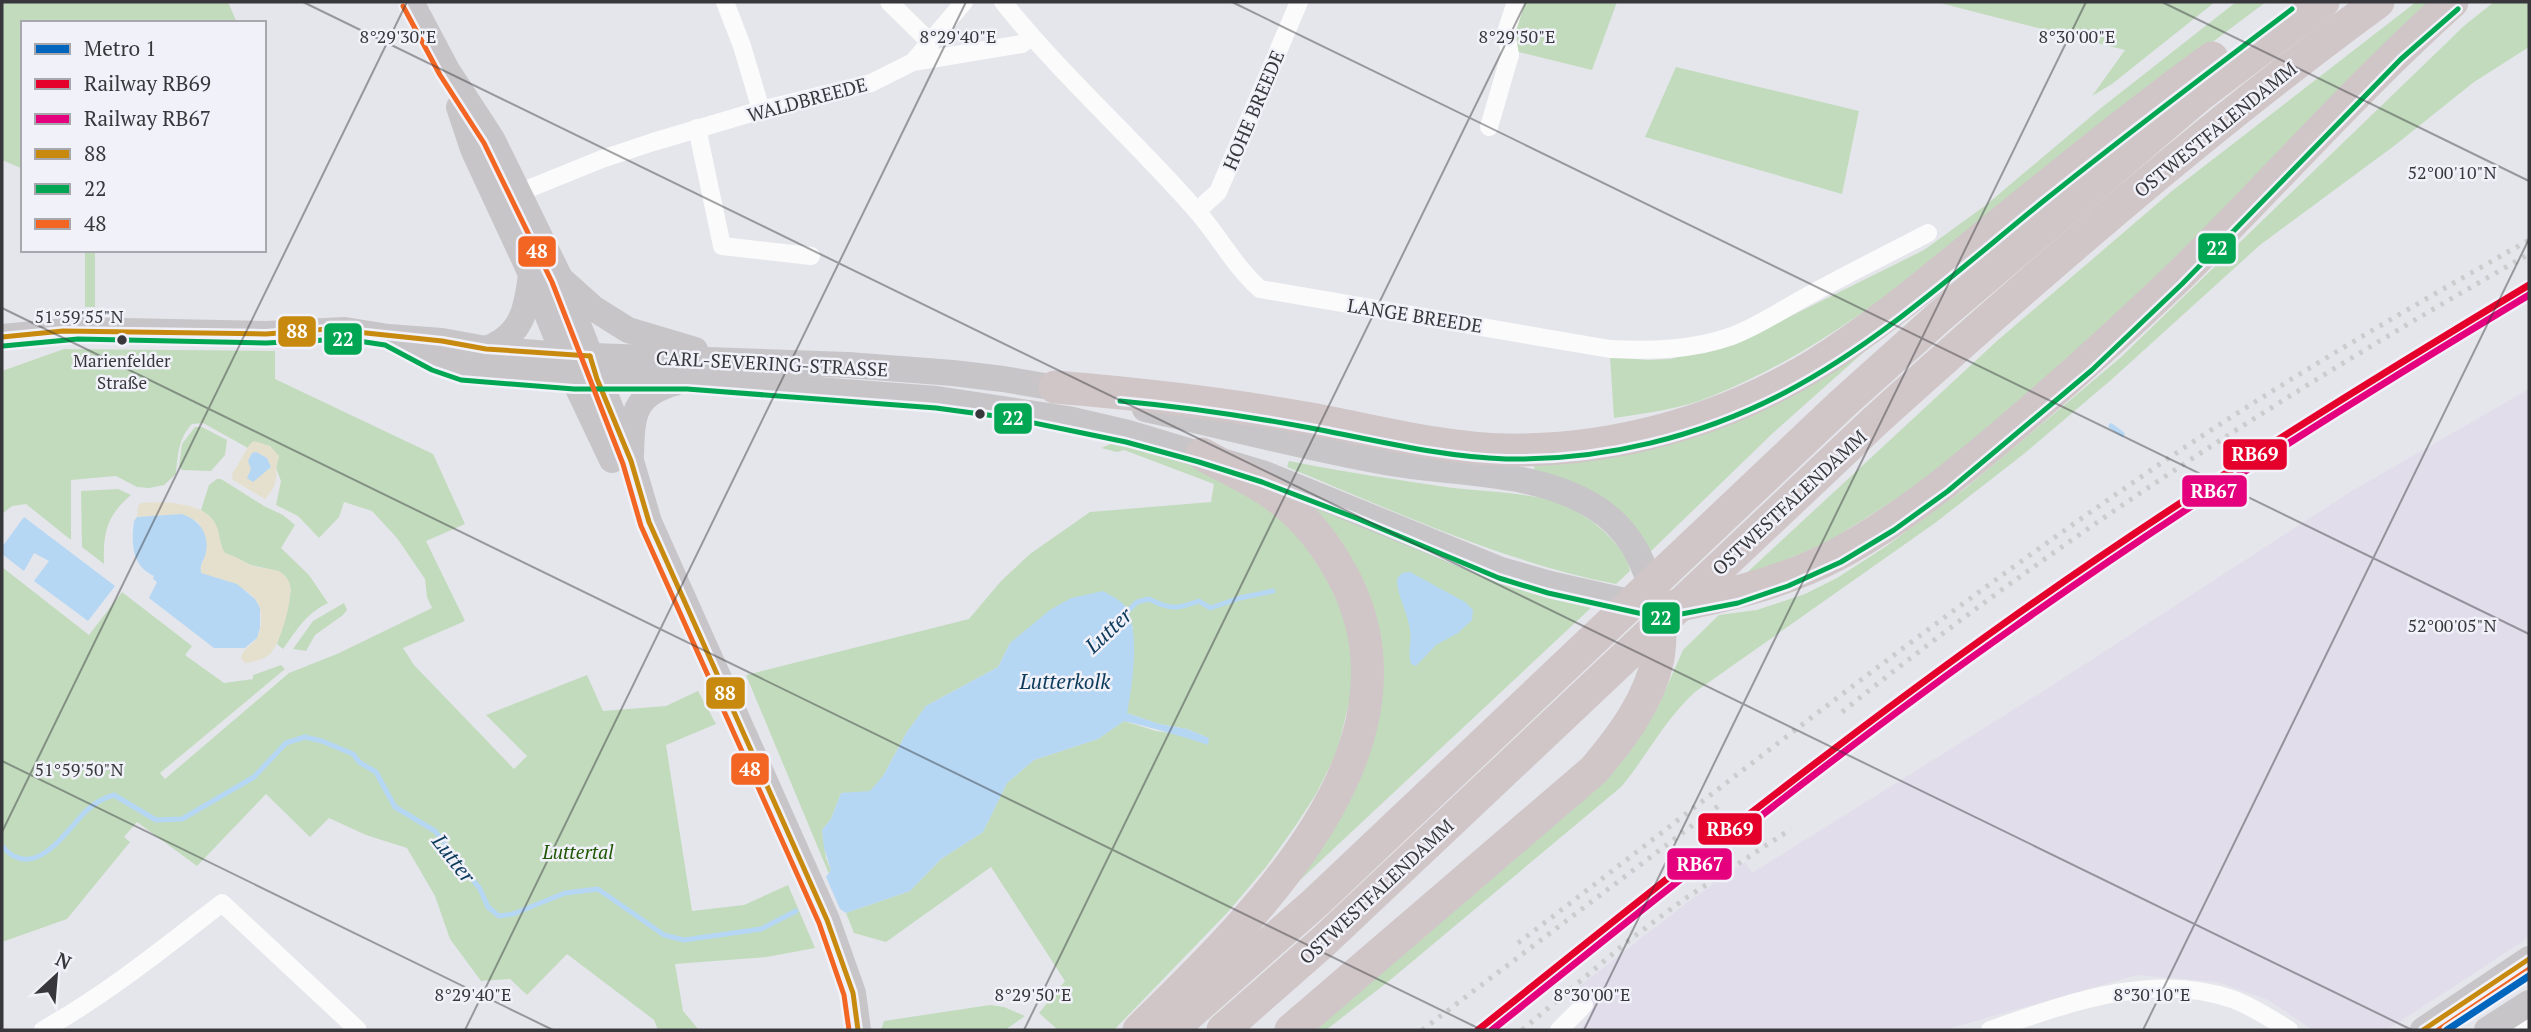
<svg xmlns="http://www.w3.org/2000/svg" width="2531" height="1032" font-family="'PT Serif',serif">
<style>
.industrial{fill:#e2ddeb}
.green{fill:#c2dbbd}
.sand{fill:#e5e0ce}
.water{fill:#b5d7f4}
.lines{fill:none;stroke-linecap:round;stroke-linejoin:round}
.stream{stroke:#b5d7f4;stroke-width:5}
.street{stroke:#fbfbfc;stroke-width:18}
.secondary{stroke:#c7c5c7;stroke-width:26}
.highway{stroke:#d0c6c8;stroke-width:33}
.rail{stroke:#ccccce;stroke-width:5;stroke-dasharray:3.5 7;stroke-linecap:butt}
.bus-1-casing{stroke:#f1f1fa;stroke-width:10}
.bus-2-casing{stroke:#f1f1fa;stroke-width:10}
.bus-3-casing{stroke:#f1f1fa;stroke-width:10}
.bus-1{stroke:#c78a0f;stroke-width:5}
.bus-2{stroke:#00a651;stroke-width:5}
.bus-3{stroke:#f26522;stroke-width:5}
.rail-1-casing{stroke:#f1f1fa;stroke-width:12}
.rail-2-casing{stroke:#f1f1fa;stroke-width:12}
.rail-1{stroke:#e4002b;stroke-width:7}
.rail-2{stroke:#e5007d;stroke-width:7}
.metro-1-casing{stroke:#f1f1fa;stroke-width:12}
.metro-1{stroke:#0065bd;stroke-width:7}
.ticks{fill:none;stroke:#38383c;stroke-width:2;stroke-opacity:0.45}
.bus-dot{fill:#38383c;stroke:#f1f1fa;stroke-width:2.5}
.labels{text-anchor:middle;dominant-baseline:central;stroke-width:5;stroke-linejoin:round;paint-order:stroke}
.bus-label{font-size:17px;fill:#38383c;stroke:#f1f1fa}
.street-label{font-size:19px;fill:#38383c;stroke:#f1f1fa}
.park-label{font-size:19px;font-style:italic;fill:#205703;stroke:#f1f1fa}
.water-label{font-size:21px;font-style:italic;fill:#0d3b5b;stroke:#f1f1fa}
.ticks-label{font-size:18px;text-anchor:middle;fill:#38383c;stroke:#f1f1fa;stroke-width:5;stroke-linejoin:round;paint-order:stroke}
.line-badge{stroke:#f1f1fa;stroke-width:2.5}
.badge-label{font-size:19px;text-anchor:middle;font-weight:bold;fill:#fff}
</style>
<rect width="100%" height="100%" fill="#e5e6eb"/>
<path class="industrial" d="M2529,389v548l-10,7 -132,86h-74l-45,-30 -50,-18 -81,-7 -193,55h-365l12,-15 -19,-23 113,-88 60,-42 7,11 293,-183 305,-198z"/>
<g class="green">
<path d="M2,2h226l9,21h-214v146l-21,-9z"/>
<path d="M1522,2h95l-25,68 -77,-19 -3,-18z"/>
<path d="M1936,2h279l-103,82 -20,12 33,-46z"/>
<path d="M2236,2h30c-73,55 -147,109 -219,166 -104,84 -210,178 -335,228 -30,13 -66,17 -98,22l-4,-61 38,3 22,-1 65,-15 189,-94 62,-45 115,-97z"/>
<path d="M2416,2h23l-221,225 -279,245 -113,71 -86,36 258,-239 174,-149z"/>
<path d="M2494,2h35v45l-55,35 -80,64 -134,99 -149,135 -86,73 -90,70 -240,169c-30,27 -48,64 -74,95l-232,194 -63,49h-18l336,-300 12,-19 27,-61 36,-35 38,-5 48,-16 32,-16 48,-31 82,-60 153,-129 345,-333z"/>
<path d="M1676,67l183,44 -17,83 -197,-57z"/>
<rect x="85" y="250" width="10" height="57"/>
<path d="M64,349l211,2v28l158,75 32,70 -39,17 39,80 -62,27 11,17 100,104 13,-13 -41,-41 101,-40 16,36 63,-5 32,-15 18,33 -50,21 26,166 52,-6 44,-20 27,63 -48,9 -92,7 8,47 16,19h-41l-4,-10 -87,-66 -40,41 -17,-16 -29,2 -31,-42 -15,-43 -28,-48 -41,-13 -37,-17 -19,19 -44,-43 -69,72 -60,-44 -13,15 6,5 -63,77 -65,23v-375l87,68 33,-43 70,54 -7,9 39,28 29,-4v-4l28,-10 4,4 -125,104 5,6 124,-106 48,-19 95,-46 -5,-11 -2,-18 -28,-41 -25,-27 -28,-9 -5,15 -20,21 -21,-22 -22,-11 5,-24 -5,-13 3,-12 -29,-12 -2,4 -45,-25 -11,1c-14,15 -14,30 -16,50l-12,11 -15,3 -12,-1 -21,-11 -45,4v60l-45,-36 -14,2 -10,8v-143z"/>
<path d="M1865,351l-91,81 -124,120 -116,-81 1,-12z"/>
<path d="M195,427h7l25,13 -2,15 -14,16 -29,-1 -3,-4 3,-22z"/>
<path d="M1113,443l54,14 60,20 97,77 34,112 -21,86 -21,42 -20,31 -30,42 -39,46 -113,117h-56l-19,-17 26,-32 -74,-114 -105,75 -32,-9 -8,-20 64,-22 31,-32 42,-27 24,-49 27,-23 64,-21 26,-18 32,10 53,7 -22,-9 -28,-5 -32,-11 6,-87 -123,17 -12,24 -72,39 -19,26 -24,44 -13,16 -29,1 -10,26 -9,11 4,28 5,12 -2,4 -83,-199 223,-56 32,-38 29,-27 60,-42 121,-10 3,-18 -90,-34 -7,2 -16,-4z"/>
<path d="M1289,461c55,11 109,19 164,27 34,4 68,4 101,13 27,8 71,41 76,70l-14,13c-114,-22 -221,-73 -329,-117z"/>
<path d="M217,479h4l43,27 19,9 12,10 -14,23 28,27 19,28c-24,12 -30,26 -45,46l-6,-5 10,-32 4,-23 -13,-18 -27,-6 -28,-13c-3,-15 -9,-33 -22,-42l8,-25z"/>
<path d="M118,489l13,6c-25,21 -28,39 -27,69l-22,-17 -1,-56z"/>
<path d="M1293,500l301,105 -313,293 96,-237z"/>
<path d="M344,603l3,7 -4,5 -28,20 -9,16 -13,-2 20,-28z"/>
<path d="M990,1005l14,2 21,9 -20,14h-124l3,-9z"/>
</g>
<g class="sand">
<path d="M254,441l16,5 9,10c-7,19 4,24 -14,43l-32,-19 -1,-6 18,-30z"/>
<path d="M141,503c21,-2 63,-1 74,20 6,10 4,24 11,31 10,1 16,8 25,11 8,4 18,3 27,6 5,2 9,6 11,11 6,12 -9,63 -19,72 -7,6 -17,8 -25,9l-4,-4c1,-12 12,-13 16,-22 4,-6 4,-15 4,-22 -3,-30 -38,-32 -60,-42 -1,-8 2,-10 3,-17 4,-13 0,-23 -6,-34l-17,-8 -44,3 1,-11z"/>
</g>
<g class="water">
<path d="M256,452l11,6 4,9 -18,15 -6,-4 4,-9 -3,-8 4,-8z"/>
<path d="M181,514c19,5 30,22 24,42 -3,7 -5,9 -4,17l36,11 18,15 5,9v20l-3,10 -12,10h-31l-65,-50 8,-16 -4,-3 1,-3c-22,-10 -23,-31 -20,-55l3,-4z"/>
<path d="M24,517l91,69 -27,35 -54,-40 15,-20 -15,-8 -10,18 -22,-17v-7z"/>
<path d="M1410,572l55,30 8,8 -1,10 -14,13 -22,12 -20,21 -5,-2c-4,-12 1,-22 -1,-34 -2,-18 -13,-33 -13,-51l5,-6z"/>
<path d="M1103,591c7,4 18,9 22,15 16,23 7,81 2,107l32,11 28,5 22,9 -1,7c-28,-10 -56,-17 -84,-24l-26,18 -64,21 -27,23 -24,49 -42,27 -31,32 -64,22 -6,-4 -14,-32 5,-7 -7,-22 -2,-18 9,-11 10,-26 29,-2 13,-15 24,-44 19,-26 72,-39 12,-24 40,-33 21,-12z"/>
</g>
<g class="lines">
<g class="stream">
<path d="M2111,426l11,8"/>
<path d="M1125,614l12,-12 12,-3c21,11 28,10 50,2l11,7 30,-10 33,-7"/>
<path d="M2,846c31,37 63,-13 83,-34 8,-8 18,-14 29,-17l42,25 26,-1 72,-42 32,-34 19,-6 17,4 31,13 6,8 17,10 19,35 40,24 45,58 8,18 11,9 14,-2 52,-21 33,-4 66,46 20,5 77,-11 35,-18"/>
</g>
<g class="street">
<path d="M725,2l17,44 19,64"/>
<path d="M889,2l42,41"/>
<path d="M1003,2c59,74 131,137 193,208 23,26 38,56 64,79l350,60c41,2 83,1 122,-13 29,-11 54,-29 81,-43 38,-21 77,-40 115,-60"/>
<path d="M913,62l51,-60"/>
<path d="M1489,127l21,-72 -4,-23 10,-30"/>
<path d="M697,128l25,118 89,10"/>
<path d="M518,193l84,-34 51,-17 108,-32 110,-27 42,-21 109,-18 9,-7"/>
<path d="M1197,211l21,-19 81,-190"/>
<path d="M43,1030c64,-36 121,-82 179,-127l136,127"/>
<path d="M1559,1030l25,-25"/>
<path d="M1990,1030c76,-26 162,-59 242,-31 20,7 39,20 57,31"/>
<path d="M2524,1030l5,-23"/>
</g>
<g class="secondary">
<path d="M411,2l36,68 45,69 68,139 71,183 18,61 178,398 26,73 5,37"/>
<path d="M459,107l14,42 58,125 43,106 38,80"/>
<path d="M564,282l29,26 35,22 67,20"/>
<path d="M2,337l76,-7 188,4 79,-4 43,7 54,4 44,8 78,6 284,10 105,8 50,6 71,12"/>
<path d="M396,342l39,20 27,9 112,9h113l171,13 79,6 131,20 60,14 137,41 236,96 49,14 97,22"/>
<path d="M486,349c36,-13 41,-40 45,-75"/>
<path d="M1145,409c80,17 160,39 240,53 69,13 146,7 208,44 39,24 49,54 64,95"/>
<path d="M631,454c1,-38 2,-60 44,-71"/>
<path d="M2423,1030l106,-71"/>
<path d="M2487,1030l42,-27"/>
</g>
<g class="highway">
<path d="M1055,387c86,7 172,17 256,32 64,12 132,30 197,31 107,1 215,-29 307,-85 58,-36 111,-81 164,-124 77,-62 153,-125 233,-183"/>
<path d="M1139,1030c109,-107 288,-275 209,-444 -16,-33 -38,-64 -68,-87 -22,-18 -52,-30 -78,-45"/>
<path d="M1171,1030l145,-128 527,-499 96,-86 262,-223 122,-92"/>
<path d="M1223,1030l101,-89 551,-520c162,-146 327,-290 503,-419"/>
<path d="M1291,1030l303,-260c28,-33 55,-69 64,-112 3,-16 2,-33 2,-49 61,-12 121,-25 176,-54 71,-38 135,-92 195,-144 50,-43 98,-87 145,-132 93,-91 179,-190 276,-277"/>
</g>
<g class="rail">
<path d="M1842,712c215,-173 447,-322 687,-458"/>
<path d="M1518,943c202,-154 401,-313 610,-457 129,-90 265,-169 401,-246"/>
<path d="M1422,1030l300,-227"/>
<path d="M1522,1030l106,-89 55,-41 108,-71"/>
</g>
<g class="bus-1-casing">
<g id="bus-1">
<path d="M2,337l61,-6 203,3 62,-5 114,12 44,8 104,7"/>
<path d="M590,356l7,23 34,82 18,61 178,398 26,73 5,37"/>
<path d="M2423,1030l106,-71"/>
</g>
</g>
<g class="bus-2-casing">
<g id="bus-2">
<path d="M3,346l75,-7 188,4 79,-4 40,6 47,25 29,10 113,9h113l249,19 74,10 116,24 73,20 63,20 94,36 143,60 49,15 113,25 77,-15 50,-17 53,-24 53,-32 54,-39 144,-121 90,-86 219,-225 57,-50"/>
<path d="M1120,401c66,6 132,16 196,28 63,12 126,28 190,30 97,2 194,-22 280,-67 95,-50 177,-126 260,-193 81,-65 164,-128 246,-190"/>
</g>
</g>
<g class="bus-3-casing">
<g id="bus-3">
<path d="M403,6l37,69 44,68 68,139 71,182 18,62 178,397 25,72 5,35"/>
<path d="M2438,1030l91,-61"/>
</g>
</g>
<use href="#bus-1" class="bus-1"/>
<use href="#bus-2" class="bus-2"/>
<use href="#bus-3" class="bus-3"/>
<g class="rail-1-casing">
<path id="rail-1" d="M1478,1030c173,-139 347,-279 528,-408 169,-120 345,-230 523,-337"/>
</g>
<g class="rail-2-casing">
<path id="rail-2" d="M1492,1030c171,-137 342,-276 521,-402 167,-119 341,-228 516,-333"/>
</g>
<use href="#rail-1" class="rail-1"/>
<use href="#rail-2" class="rail-2"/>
<g class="metro-1-casing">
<path id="metro-1" d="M2447,1030l82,-54"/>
</g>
<use href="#metro-1" class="metro-1"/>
</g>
<path class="ticks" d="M303,2l2109,1028M1232,2l1297,632M2162,2l367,179M2,308l1480,722M2,761l551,269M2,832l405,-830M465,1030l501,-1028M1024,1030l502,-1028M1584,1030l502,-1028M2143,1030l386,-791"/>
<g class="bus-dot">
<circle cx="122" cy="340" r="6"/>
<circle cx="980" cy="414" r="6"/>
</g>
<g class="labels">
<g class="bus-label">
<text x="122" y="360">Marienfelder<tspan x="122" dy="22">Straße</tspan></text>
</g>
<g class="street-label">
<text transform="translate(807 99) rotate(-15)">WALDBREEDE</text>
<text transform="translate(1253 110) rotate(-67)">HOHE BREEDE</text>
<text transform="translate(2215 129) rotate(-39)">OSTWESTFALENDAMM</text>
<text transform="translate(1415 315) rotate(9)">LANGE BREEDE</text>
<text transform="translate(772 363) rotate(3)">CARL-SEVERING-STRASSE</text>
<text transform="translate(1789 502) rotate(-43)">OSTWESTFALENDAMM</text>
<text transform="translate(1376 891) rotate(-43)">OSTWESTFALENDAMM</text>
</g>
<g class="park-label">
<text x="578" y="851">Luttertal</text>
</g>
<g class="water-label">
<text transform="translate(1108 630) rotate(-43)">Lutter</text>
<text x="1065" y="681">Lutterkolk</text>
<text transform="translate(454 858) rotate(52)">Lutter</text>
</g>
</g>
<g class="ticks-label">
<text x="398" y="43">8°29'30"E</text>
<text x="958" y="43">8°29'40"E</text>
<text x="1517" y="43">8°29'50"E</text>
<text x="2077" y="43">8°30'00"E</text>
<text x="2452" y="179">52°00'10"N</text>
<text x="79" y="323">51°59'55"N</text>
<text x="2452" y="632">52°00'05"N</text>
<text x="79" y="776">51°59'50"N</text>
<text x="473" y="1001">8°29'40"E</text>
<text x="1033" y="1001">8°29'50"E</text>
<text x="1592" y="1001">8°30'00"E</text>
<text x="2152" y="1001">8°30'10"E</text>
</g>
<g class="line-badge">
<rect x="2197" y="232" width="40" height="33" rx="7" fill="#00a651"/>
<rect x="517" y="235" width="40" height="33" rx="7" fill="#f26522"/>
<rect x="277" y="315" width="40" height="33" rx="7" fill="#c78a0f"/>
<rect x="323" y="322" width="40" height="34" rx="7" fill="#00a651"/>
<rect x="993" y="402" width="40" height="33" rx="7" fill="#00a651"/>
<rect x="2222" y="438" width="66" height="33" rx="7" fill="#e4002b"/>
<rect x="2181" y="474" width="67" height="34" rx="7" fill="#e5007d"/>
<rect x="1641" y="601" width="40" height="34" rx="7" fill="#00a651"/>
<rect x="705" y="676" width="41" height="34" rx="7" fill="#c78a0f"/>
<rect x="730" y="752" width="40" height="34" rx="7" fill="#f26522"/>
<rect x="1697" y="812" width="66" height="34" rx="7" fill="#e4002b"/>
<rect x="1666" y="847" width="67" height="34" rx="7" fill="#e5007d"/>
</g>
<g class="badge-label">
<text x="2217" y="255">22</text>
<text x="537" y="258">48</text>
<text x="297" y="338">88</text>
<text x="343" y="346">22</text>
<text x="1013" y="425">22</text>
<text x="2255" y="461">RB69</text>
<text x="2214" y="498">RB67</text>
<text x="1661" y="625">22</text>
<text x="725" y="700">88</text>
<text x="750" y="776">48</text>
<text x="1730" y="836">RB69</text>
<text x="1700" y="871">RB67</text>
</g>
<rect width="2531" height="1032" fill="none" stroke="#38383c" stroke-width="7"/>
<rect x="21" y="21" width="245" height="231" fill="#f1f1fa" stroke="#a7a7ae" stroke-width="2"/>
<rect x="35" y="44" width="35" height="10" fill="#0065bd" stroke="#a7a7ae" stroke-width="2"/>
<text x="84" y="56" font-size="21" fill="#38383c">Metro 1</text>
<rect x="35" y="79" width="35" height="10" fill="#e4002b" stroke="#a7a7ae" stroke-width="2"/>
<text x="84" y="91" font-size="21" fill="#38383c">Railway RB69</text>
<rect x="35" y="114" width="35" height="10" fill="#e5007d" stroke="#a7a7ae" stroke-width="2"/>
<text x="84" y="126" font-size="21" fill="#38383c">Railway RB67</text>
<rect x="35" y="149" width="35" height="10" fill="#c78a0f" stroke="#a7a7ae" stroke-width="2"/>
<text x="84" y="161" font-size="21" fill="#38383c">88</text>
<rect x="35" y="184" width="35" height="10" fill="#00a651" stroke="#a7a7ae" stroke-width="2"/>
<text x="84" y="196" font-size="21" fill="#38383c">22</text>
<rect x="35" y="219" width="35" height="10" fill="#f26522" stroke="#a7a7ae" stroke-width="2"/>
<text x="84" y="231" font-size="21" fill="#38383c">48</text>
<g transform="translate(56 976) rotate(26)" stroke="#f1f1fa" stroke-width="5" paint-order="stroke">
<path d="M0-5L12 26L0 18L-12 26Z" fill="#38383c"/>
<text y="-10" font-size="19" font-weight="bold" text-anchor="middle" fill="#38383c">N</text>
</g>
</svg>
